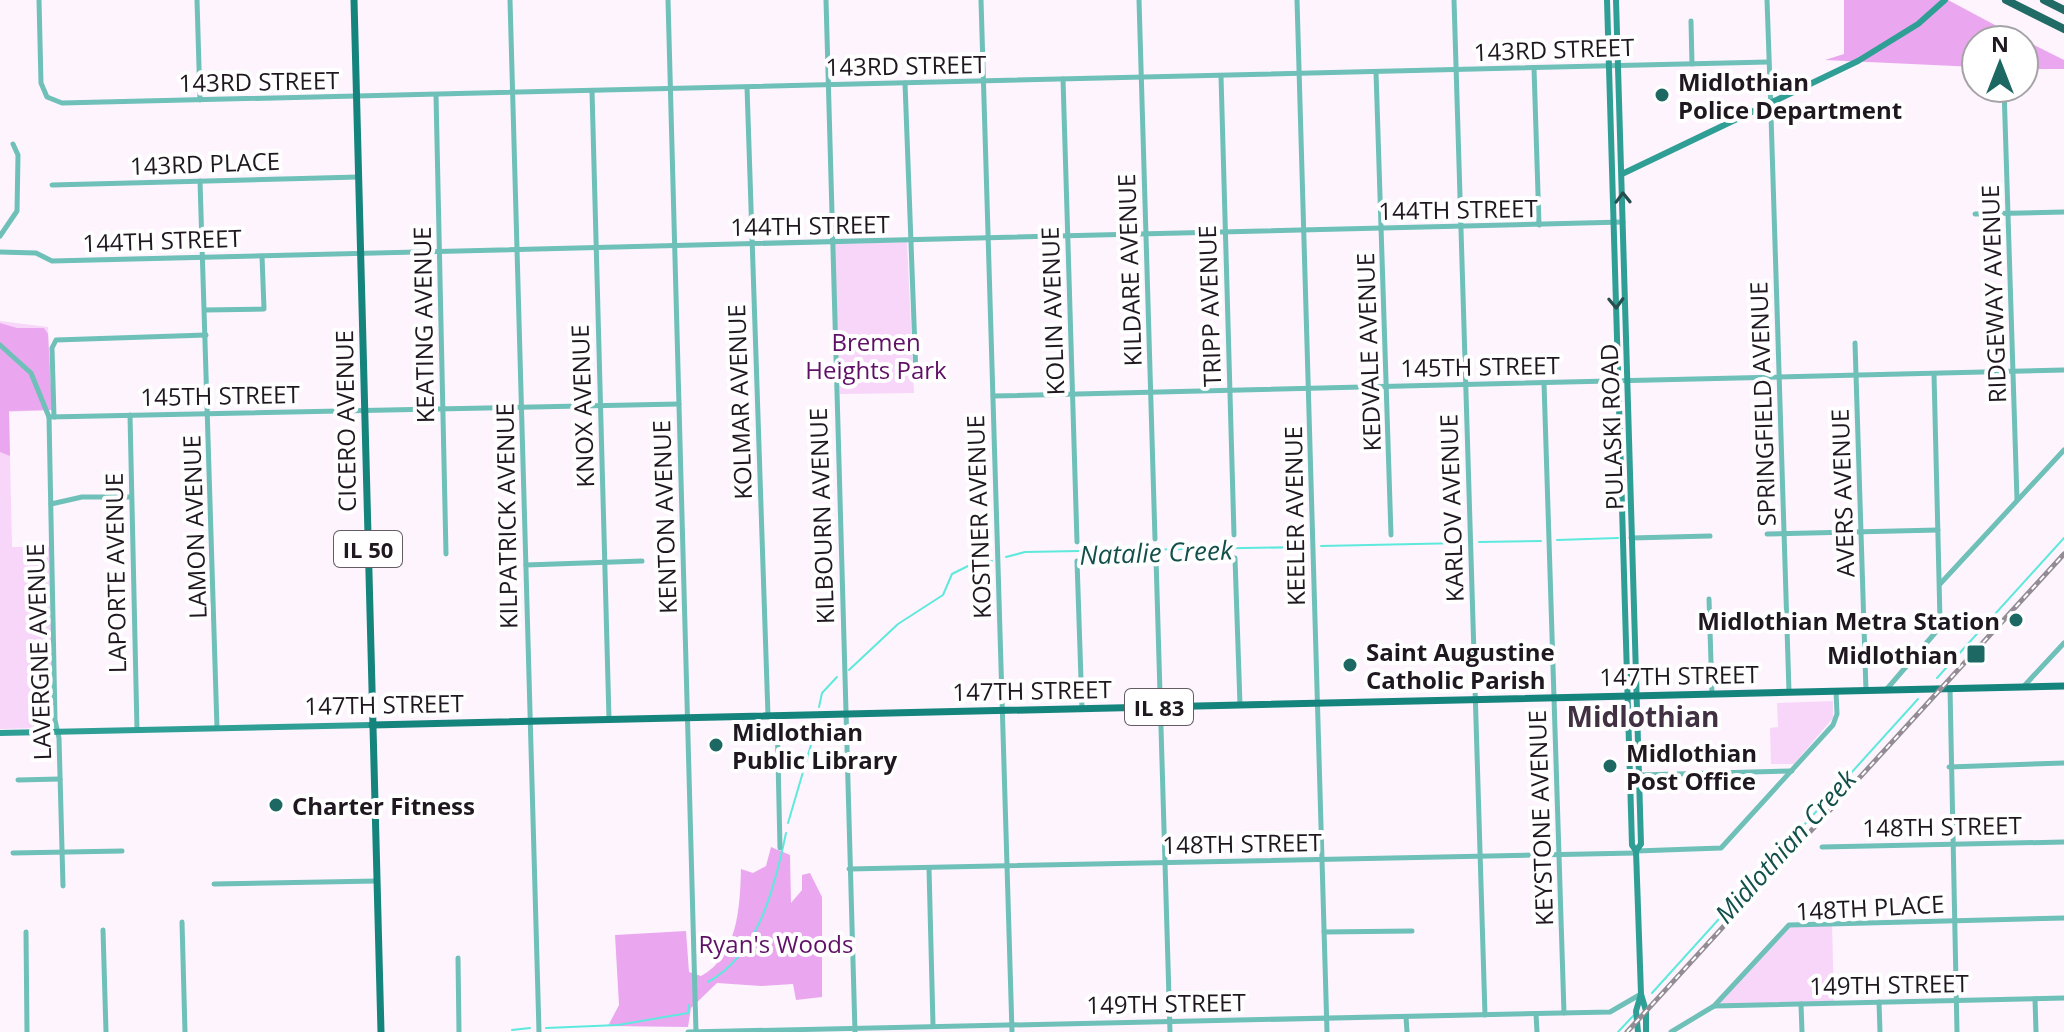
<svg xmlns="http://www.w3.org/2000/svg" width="2064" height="1032" font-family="'Open Sans',sans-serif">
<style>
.green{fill:#f7d6f9}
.forest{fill:#eaa7ef}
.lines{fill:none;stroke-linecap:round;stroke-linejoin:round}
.stream{stroke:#5ee9dd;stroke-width:2}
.street{stroke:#6ec0b8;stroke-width:5}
.secondary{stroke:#2f9f96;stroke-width:6}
.primary{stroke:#15847c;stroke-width:7}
.highway{stroke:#206b65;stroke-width:8}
.rail-casing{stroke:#948c94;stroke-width:5}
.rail{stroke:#fff;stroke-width:2;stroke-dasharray:6;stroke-linecap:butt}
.oneway{stroke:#264e4f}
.poi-dot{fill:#1d6862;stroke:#fff;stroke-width:3}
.labels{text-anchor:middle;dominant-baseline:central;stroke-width:8;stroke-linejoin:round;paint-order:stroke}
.shield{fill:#fff;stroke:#635d63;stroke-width:2}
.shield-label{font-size:22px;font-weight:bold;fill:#201820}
.street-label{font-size:24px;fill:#201820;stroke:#fff}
.poi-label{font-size:24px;font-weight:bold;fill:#201820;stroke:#fff;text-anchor:start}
.park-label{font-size:24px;fill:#601067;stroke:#fff}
.water-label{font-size:26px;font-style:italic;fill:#13504b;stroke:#fff}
.quarter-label{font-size:28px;font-weight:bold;fill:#423043;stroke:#fff}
</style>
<rect width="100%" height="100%" fill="#fdf4fd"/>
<g class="green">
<path d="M907,242l7,151 -74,1 -6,-150z"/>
<path d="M0,321l48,6 4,83 -43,2 3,135h37l4,168 -10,13 -43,1z"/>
<path d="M1833,701v17l-39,46h-23l-1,-36 8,-1 -1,-24z"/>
<path d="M1832,924l2,79 -120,3 75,-81z"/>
</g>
<g class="forest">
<path d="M1844,0h104l75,40h-47v27l-151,-7 19,-6z"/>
<path d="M2024,40l40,20v9h-40z"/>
<path d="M0,323l17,5h27l4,6 4,76 -43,1 1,45 -10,-4z"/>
<path d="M771,847l19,8 1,48 11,-13v-15l8,-2 12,24v100l-26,3 -3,-16 -32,2 -44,-3 -26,25 -3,19 -80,-1 11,-21 -4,-70 71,-4 3,41 12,4c37,-20 39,-70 40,-107l12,4 13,-7z"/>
</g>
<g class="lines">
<g class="stream">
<path d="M1557,540l61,-2"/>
<path d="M1479,542l62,-1"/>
<path d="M1321,546l142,-3"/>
<path d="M1006,557l19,-5 280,-5"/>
<path d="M849,670l49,-46 45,-29 9,-21 20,-10 20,-3"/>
<path d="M1937,678l127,-140"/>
<path d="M819,707l3,-14 15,-16"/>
<path d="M788,823l30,-102"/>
<path d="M708,982c51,-28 67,-96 78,-149"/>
<path d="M1652,993l266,-294"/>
<path d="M546,1028l72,-3 70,-12 1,-8"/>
<path d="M512,1030l18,-2"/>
<path d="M1618,1032l15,-16"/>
</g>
<g class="street">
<path d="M39,0l2,83 6,14 15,6 1706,-41"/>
<path d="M197,0l3,100"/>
<path d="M510,0l29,1032"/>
<path d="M668,0l28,1032"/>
<path d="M826,0l29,1032"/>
<path d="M981,0l31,1032"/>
<path d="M1139,0l16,539"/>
<path d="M1297,0l30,1032"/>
<path d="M1454,0l31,1015"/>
<path d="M1767,0l4,112"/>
<path d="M1691,21l1,43"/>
<path d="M1534,68l5,157"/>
<path d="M1376,72l15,463"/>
<path d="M1221,76l13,459"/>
<path d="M1063,79l14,463"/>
<path d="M905,83l11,293"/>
<path d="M747,87l21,629"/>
<path d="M2004,88l13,412"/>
<path d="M592,91l17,628"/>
<path d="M436,95l10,459"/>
<path d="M1771,115l18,577"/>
<path d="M200,181l17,547"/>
<path d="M52,185l306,-8"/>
<path d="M1975,214l89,-2"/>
<path d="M0,236l17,-25 1,-56 -5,-11"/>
<path d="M0,252l36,1 16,8 1571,-39"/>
<path d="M205,310l59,-1 -2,-53"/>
<path d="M1855,343l11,348"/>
<path d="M0,345l31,28 18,44 6,303 4,18 4,148"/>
<path d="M1544,383l20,630"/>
<path d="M993,396l1071,-26"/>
<path d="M130,415l7,315"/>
<path d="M49,417l630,-13"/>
<path d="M54,417l-2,-69 4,-8 150,-5"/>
<path d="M51,504l31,-7h49"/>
<path d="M1767,534l171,-4"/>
<path d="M1631,538l79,-2"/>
<path d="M1156,558l14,474"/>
<path d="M1235,558l5,147"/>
<path d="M1077,561l5,148"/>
<path d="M526,565l116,-4"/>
<path d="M1940,584l124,-134"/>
<path d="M1709,599l3,95"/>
<path d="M2024,686l40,-43"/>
<path d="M1950,688l7,344"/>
<path d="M1886,690l49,-57 5,-13 -6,-246"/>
<path d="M777,715l3,133"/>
<path d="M1949,767l115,-4"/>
<path d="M1639,775l153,-4"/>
<path d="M18,780l42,-1"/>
<path d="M1822,847l242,-5"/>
<path d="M1636,851l85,-3 112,-123 4,-11 -1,-23"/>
<path d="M13,853l109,-2"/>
<path d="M929,868l4,157"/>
<path d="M849,869l787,-16"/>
<path d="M214,884l163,-3"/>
<path d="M182,922l3,110"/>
<path d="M103,930l3,102"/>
<path d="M26,932l1,100"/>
<path d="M1324,932l88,-1"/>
<path d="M458,958l1,74"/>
<path d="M2035,999l1,33"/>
<path d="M1879,1002l1,30"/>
<path d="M1801,1004l1,28"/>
<path d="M1714,1006l350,-8"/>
<path d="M1536,1014l1,18"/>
<path d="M1406,1017l1,15"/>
<path d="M688,1032l922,-20 31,-18"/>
<path d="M1671,1032l43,-26 75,-81 275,-7"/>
</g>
<g class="secondary">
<path d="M1607,0l25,845 4,6 5,143 5,17v21"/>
<path d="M1616,0l25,844 -5,7"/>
<path d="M1622,174l236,-113 60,-37 27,-24"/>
<path d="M0,733l372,-8"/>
<path d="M1638,1032l-2,-21 5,-17"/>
</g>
<g class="primary">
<path d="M354,0l27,1032"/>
<path d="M372,725l1692,-39"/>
</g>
<g class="highway">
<path d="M2006,0l58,29"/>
<path d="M2044,0l20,10"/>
</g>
<g class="rail-casing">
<path id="rail" d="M1627,1032l437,-478"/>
</g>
<use href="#rail" class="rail"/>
</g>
<defs><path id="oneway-chevron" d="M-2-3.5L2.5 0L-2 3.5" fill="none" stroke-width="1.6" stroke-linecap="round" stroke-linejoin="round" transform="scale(2)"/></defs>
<g class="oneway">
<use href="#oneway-chevron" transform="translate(1623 198) rotate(-91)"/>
<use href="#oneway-chevron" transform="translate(1616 303) rotate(88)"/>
</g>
<g class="poi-dot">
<circle cx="1662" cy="95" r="8"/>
<circle cx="2016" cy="620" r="8"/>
<rect x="1966" y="644" width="20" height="20" rx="4"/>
<circle cx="1350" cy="665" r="8"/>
<circle cx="716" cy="745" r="8"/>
<circle cx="1610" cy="766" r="8"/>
<circle cx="276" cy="805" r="8"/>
</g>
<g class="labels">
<g class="shield">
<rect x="334" y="531" width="68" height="36" rx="6"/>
<rect x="1125" y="689" width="68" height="36" rx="6"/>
</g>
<g class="shield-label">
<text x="368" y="549">IL 50</text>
<text x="1159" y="707">IL 83</text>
</g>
<g class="street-label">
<text transform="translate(1554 49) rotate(-2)">143RD STREET</text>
<text transform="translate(906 65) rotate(-1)">143RD STREET</text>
<text transform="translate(259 81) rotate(-1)">143RD STREET</text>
<text transform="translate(205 163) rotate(-2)">143RD PLACE</text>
<text transform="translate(1458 209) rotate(-1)">144TH STREET</text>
<text transform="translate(810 225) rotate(-1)">144TH STREET</text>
<text transform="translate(162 240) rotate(-2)">144TH STREET</text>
<text transform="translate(1129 270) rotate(-92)">KILDARE AVENUE</text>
<text transform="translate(1993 294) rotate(-92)">RIDGEWAY AVENUE</text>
<text transform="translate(1209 306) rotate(-92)">TRIPP AVENUE</text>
<text transform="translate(1052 311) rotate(-92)">KOLIN AVENUE</text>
<text transform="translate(423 325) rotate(-91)">KEATING AVENUE</text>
<text transform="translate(1368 352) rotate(-92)">KEDVALE AVENUE</text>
<text transform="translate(1480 366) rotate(-1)">145TH STREET</text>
<text transform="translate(220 395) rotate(-1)">145TH STREET</text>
<text transform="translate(739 402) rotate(-92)">KOLMAR AVENUE</text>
<text transform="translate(1762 404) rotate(-92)">SPRINGFIELD AVENUE</text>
<text transform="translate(582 406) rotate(-92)">KNOX AVENUE</text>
<text transform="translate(345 421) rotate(-91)">CICERO AVENUE</text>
<text transform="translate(1611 427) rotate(-92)">PULASKI ROAD</text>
<text transform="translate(1842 493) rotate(-92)">AVERS AVENUE</text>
<text transform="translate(1451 508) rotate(-92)">KARLOV AVENUE</text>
<text transform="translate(506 516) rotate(-91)">KILPATRICK AVENUE</text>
<text transform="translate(821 516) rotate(-92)">KILBOURN AVENUE</text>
<text transform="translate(1294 516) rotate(-91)">KEELER AVENUE</text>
<text transform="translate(664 517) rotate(-92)">KENTON AVENUE</text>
<text transform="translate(978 517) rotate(-92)">KOSTNER AVENUE</text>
<text transform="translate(194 527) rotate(-92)">LAMON AVENUE</text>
<text transform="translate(115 573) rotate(-91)">LAPORTE AVENUE</text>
<text transform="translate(38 652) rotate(-92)">LAVERGNE AVENUE</text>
<text transform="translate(1679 675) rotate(-1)">147TH STREET</text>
<text transform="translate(1032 690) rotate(-1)">147TH STREET</text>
<text transform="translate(384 704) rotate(-1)">147TH STREET</text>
<text transform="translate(1540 818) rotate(-92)">KEYSTONE AVENUE</text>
<text transform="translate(1942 826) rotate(-1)">148TH STREET</text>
<text transform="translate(1242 843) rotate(-1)">148TH STREET</text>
<text transform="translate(1870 907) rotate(-3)">148TH PLACE</text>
<text transform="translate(1889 984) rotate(-1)">149TH STREET</text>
<text transform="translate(1166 1003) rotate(-1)">149TH STREET</text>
</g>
<g class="poi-label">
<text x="1678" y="81">Midlothian<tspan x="1678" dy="28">Police Department</tspan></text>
<text x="2000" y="620" text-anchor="end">Midlothian Metra Station</text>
<text x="1366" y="651">Saint Augustine<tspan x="1366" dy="28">Catholic Parish</tspan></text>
<text x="1958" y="654" text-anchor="end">Midlothian</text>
<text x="732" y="731">Midlothian<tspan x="732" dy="28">Public Library</tspan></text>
<text x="1626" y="752">Midlothian<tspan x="1626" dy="28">Post Office</tspan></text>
<text x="292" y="805">Charter Fitness</text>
</g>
<g class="park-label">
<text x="876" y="341">Bremen<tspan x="876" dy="28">Heights Park</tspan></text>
<text x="776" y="943">Ryan's Woods</text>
</g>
<g class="water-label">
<text transform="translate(1156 552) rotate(-2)">Natalie Creek</text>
<text transform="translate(1785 846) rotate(-48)">Midlothian Creek</text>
</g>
<g class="quarter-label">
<text x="1643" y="716">Midlothian</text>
</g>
</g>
<g transform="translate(2000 64)"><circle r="38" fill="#ffffff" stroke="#a6a3a6" stroke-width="2"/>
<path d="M0-6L14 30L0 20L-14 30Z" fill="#1d6862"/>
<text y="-12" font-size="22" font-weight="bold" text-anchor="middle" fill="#201820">N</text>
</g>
</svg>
